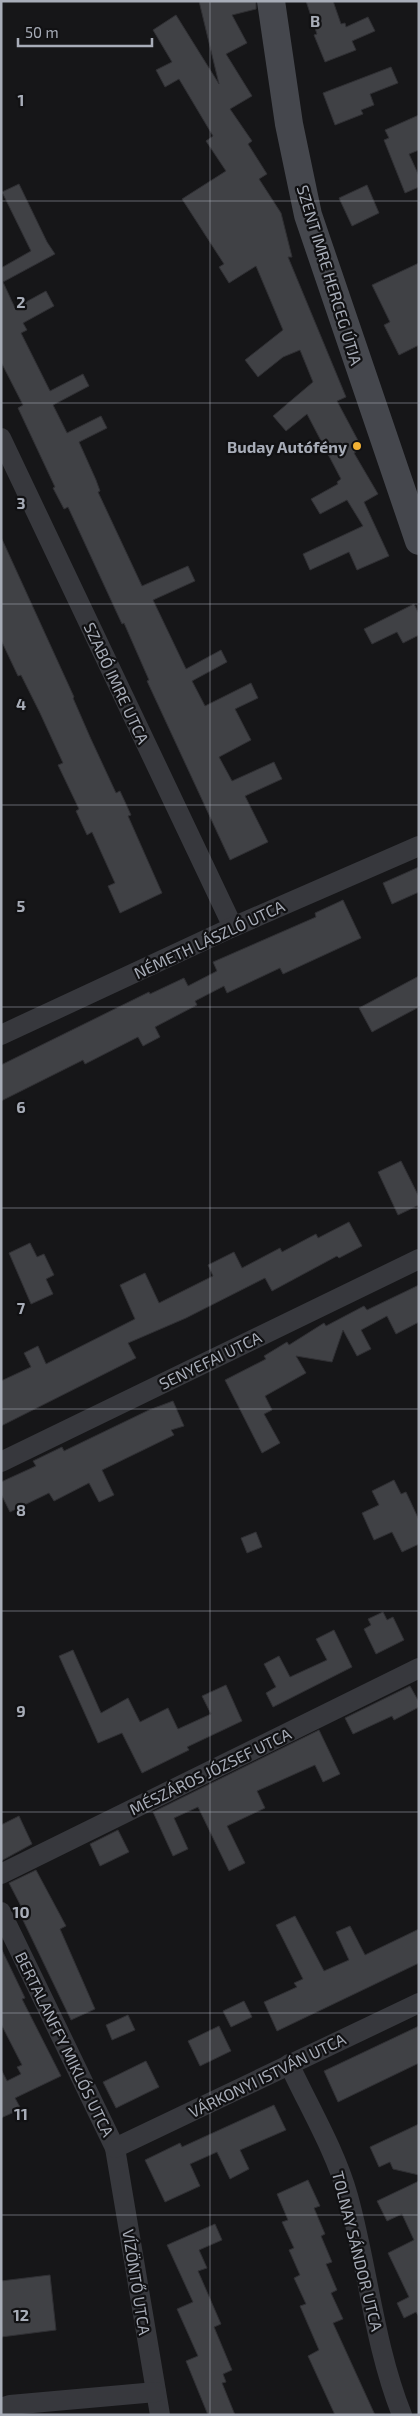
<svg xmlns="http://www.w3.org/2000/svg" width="420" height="2416" font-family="'Exo 2',sans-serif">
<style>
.building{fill:#404145;stroke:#303034}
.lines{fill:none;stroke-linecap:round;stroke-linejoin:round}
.street{stroke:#37383d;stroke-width:20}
.secondary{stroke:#45474d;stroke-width:28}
.grid{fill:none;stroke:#a8adb8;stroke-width:1;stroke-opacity:0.55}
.poi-dot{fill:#f2b134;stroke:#111113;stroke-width:2}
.labels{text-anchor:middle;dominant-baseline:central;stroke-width:4.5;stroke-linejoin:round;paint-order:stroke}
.street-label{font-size:16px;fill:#a8adb8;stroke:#111113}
.poi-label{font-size:16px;font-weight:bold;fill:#a8adb8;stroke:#111113;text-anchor:end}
.grid-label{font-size:16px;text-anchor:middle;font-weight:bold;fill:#a8adb8;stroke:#111113;stroke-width:4.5;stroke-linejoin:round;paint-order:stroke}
</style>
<rect width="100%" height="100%" fill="#161618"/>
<g class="building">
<path d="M199,1h57v8l-24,6 15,28 -21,11 26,42 -22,13 22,32 -4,3 19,30 -8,5 22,34 11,44h-4l58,140 -9,4 25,47 -8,5 24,41 -14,8 25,54 -32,14 -8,-18 -39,18 -7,-16 60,-28 -16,-26 -27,14 -9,-15 27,-15 -1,-2 4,-3 -34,-65 -21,17 -13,-15 40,-34 -13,-32 -17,7 -25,20 -13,-17 38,-30 -27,-64 -27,17 -10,-16 5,-3 -42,-65 44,-28 -20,-30 7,-5 -34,-57 -14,8 -9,-17 16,-8 -19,-32 23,-15 43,69z"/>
<path d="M306,1h27l8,23 4,-1 1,4 22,-10 7,14 -23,10 4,9 -31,12 -11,-27 3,-1z"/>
<path d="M391,67l7,16 -28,11 4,11 -13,5 2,4 -28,11 -12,-32z"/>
<path d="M419,115v35l-10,4 10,22v11l-14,6 -21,-53 5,-2 -4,-8z"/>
<path d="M19,184l28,58 8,12 -52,28 12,26 31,-17 8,15 -31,17 4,7 -6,3 29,58 33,-17 6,12 -36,19 14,28 34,-17 6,12 -28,14 17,38 4,11 -2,1 44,94 46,-20 7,15 -42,19 33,69 35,-19 6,12 -35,19 13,25 46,-23 7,15 -23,11 16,31 -32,17 13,24 42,-19 8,17 -37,17 23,46 -38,18 -83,-179 2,-1 -25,-57 -2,1 -54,-117 -4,2 -11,-21 2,-1 -37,-79 5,-3 -22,-43v-94l30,-17 -29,-59z"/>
<path d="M367,185l12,28 -27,13 -13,-28z"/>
<path d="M419,263v82l-20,10 -15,-30 6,-3 -18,-37z"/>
<path d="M1,537l73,160 -1,1 17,39 26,56 4,-2 11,24 -3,1 34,77 -42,20 -12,-27 7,-3 -23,-51 -5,3 -11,-24 3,-2 -21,-44 5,-2 -23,-50 -19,-38 -3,1 -17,-36z"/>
<path d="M414,604l5,10v21l-16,8 -6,-11 -25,12 -8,-15z"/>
<path d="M419,867v25l-27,12 -9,-21z"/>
<path d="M343,900l18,38 -78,36 -3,-6 -53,25 -3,-7 -29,15 2,4 -42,22 5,10 -17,9 -5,-9 -53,27 -2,-4 -82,41v-36l148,-73 1,2 34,-16 4,8 29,-15 -4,-9 103,-45 -1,-4z"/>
<path d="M419,976v31l-47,25 -13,-24z"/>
<path d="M401,1161l18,36v8l-21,10 -20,-43z"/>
<path d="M349,1222l13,24 -23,12 -2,-2 -65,35 -7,-13 -79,40 -58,25 8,15 -135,68v-45l30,-14 -7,-14 14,-7 8,18 89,-45 -15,-34 25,-12 14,30 54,-27 -5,-11 26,-13 8,16 38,-20 2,4 34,-18 2,4z"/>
<path d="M30,1243l7,14 7,-3 10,21 -8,4 7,15 -22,10 -22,-51z"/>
<path d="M419,1285v37l-23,12 -9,-18 -26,14 10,19 -14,7 -14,-26 -11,32 -36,-6 10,17 -41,23 7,14 -8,4 16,29 -18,10 -37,-73 41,-21 -2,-3 23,-14 2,3 35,-22 2,3 38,-20 3,4z"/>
<path d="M173,1401l11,25 -13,4 3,5 -72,35 12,25 -15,7 -10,-19 -35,18 -5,-8 -39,19 -9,-18v-12l35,-16 -3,-5 29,-14 2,4 85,-41z"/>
<path d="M394,1480l7,14 5,-2 13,28v24l-17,8 -10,-20 -18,8 -12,-27 17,-8 -7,-14z"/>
<path d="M256,1532l6,15 -15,6 -6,-15z"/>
<path d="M383,1612l4,8 6,-3 11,23 -28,14 -12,-25 7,-4 -3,-6z"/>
<path d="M334,1630l18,37 -79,40 -7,-14 10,-6 -12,-23 15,-8 11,21 37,-17 -11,-21z"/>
<path d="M73,1650l28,63 27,-15 12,24 28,-14 10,21 33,-15 -9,-18 24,-11 16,36 -55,26 2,3 -47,23 -20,-40 -24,10 -39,-87z"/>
<path d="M410,1686l9,16v5l-25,13 -2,-4 -39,18 -8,-16z"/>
<path d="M319,1730l21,44 -17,8 -8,-17 -58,26 8,17 -38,18 18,37 -16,8 -31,-64 -24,11 14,31 -15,7 -20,-44z"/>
<path d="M19,1816l13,28 -31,17v-36z"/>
<path d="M118,1830l11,22 -29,14 -10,-22z"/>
<path d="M36,1870l30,56 -6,3 35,80 -24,11 -50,-104 4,-2 -16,-31z"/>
<path d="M295,1916l29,55 25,-11 -13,-28 14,-6 15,29 54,-26v34l-142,68 -13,-29 33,-15 -3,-4 9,-4 -27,-54z"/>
<path d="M1,1948l24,50 -3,1 39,77 -46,22 6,11 -20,9v-49l6,12 14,-7 -4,-7 5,-2 -21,-41z"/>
<path d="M244,2001l8,16 -21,10 -8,-16z"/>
<path d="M128,2015l7,15 -23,10 -6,-15z"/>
<path d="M219,2026l12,25 -31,15 -12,-25z"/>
<path d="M419,2026v37l-81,39 -14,-31z"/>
<path d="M146,2061l13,26 -43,21 -13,-26z"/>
<path d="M274,2105l12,25 -46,20 9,19 -19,10 -13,-27 -27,12 10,22 -35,16 -20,-42 35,-17 2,4z"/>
<path d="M419,2124v51l-26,-6 -3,-7 -11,5 -9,-20z"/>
<path d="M308,2180l12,26 -6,2 11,26 -4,2 11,26 -6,2 11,26 -6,3 12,26 -10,4 42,92h-40l-27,-59 11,-6 -19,-44 6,-2 -12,-26 6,-3 -11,-25 5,-2 -12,-26 6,-2 -11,-26z"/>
<path d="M419,2181v136l-3,-5 -12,6 -7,-15 12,-6 -21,-44 26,-13 -12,-26 -15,7 -10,-20z"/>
<path d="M215,2224l7,16 -23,10 8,18 -9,3 23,53 -7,3 18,43 -9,4 3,8 -4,1 13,32h-27l-22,-54 12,-5 -21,-47 16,-7 -26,-57z"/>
<path d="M50,2275l6,55 -55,7v-56z"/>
</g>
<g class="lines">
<g class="street">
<path d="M1,438l232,489"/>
<path d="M1,1035l232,-108 186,-81"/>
<path d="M1,1462l418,-203"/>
<path d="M1,1874l418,-206"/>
<path d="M1,1912l114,236 45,267"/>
<path d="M289,2064c20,43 46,86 59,132 20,72 26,149 54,219"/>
<path d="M115,2148l304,-145"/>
<path d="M1,2408l9,-3 146,-13"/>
</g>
<path class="secondary" d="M271,1l18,123 19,91 111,326"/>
</g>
<path class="grid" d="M210,1v2414M1,201h418M1,403h418M1,604h418M1,805h418M1,1007h418M1,1208h418M1,1409h418M1,1611h418M1,1812h418M1,2013h418M1,2215h418"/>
<circle class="poi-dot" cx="357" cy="446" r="5"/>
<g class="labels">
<g class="street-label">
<text transform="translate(330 275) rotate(73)">SZENT IMRE HERCEG ÚTJA</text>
<text transform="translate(117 683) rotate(65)">SZABÓ IMRE UTCA</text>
<text transform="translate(209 939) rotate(-25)">NÉMETH LÁSZLÓ UTCA</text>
<text transform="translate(210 1360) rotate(-26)">SENYEFAI UTCA</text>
<text transform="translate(210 1771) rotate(-26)">MÉSZÁROS JÓZSEF UTCA</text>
<text transform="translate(65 2044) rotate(64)">BERTALANFFY MIKLÓS UTCA</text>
<text transform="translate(267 2075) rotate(-26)">VÁRKONYI ISTVÁN UTCA</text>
<text transform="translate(358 2251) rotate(76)">TOLNAY SÁNDOR UTCA</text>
<text transform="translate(137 2282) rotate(81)">VÍZÖNTŐ UTCA</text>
</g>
<g class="poi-label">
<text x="347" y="446">Buday Autófény</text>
</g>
</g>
<g class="grid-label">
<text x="315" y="27">B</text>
<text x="21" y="106">1</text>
<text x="21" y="308">2</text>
<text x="21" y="509">3</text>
<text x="21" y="710">4</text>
<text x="21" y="912">5</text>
<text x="21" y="1113">6</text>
<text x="21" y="1314">7</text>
<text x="21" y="1516">8</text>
<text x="21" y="1717">9</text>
<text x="21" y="1918">10</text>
<text x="21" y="2120">11</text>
<text x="21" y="2321">12</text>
</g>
<rect width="420" height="2416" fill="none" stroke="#a8adb8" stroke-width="5"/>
<path d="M18 38v8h134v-8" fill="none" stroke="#a8adb8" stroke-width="2.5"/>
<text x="25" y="38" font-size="15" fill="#a8adb8" stroke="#111113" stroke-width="4" paint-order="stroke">50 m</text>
</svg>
